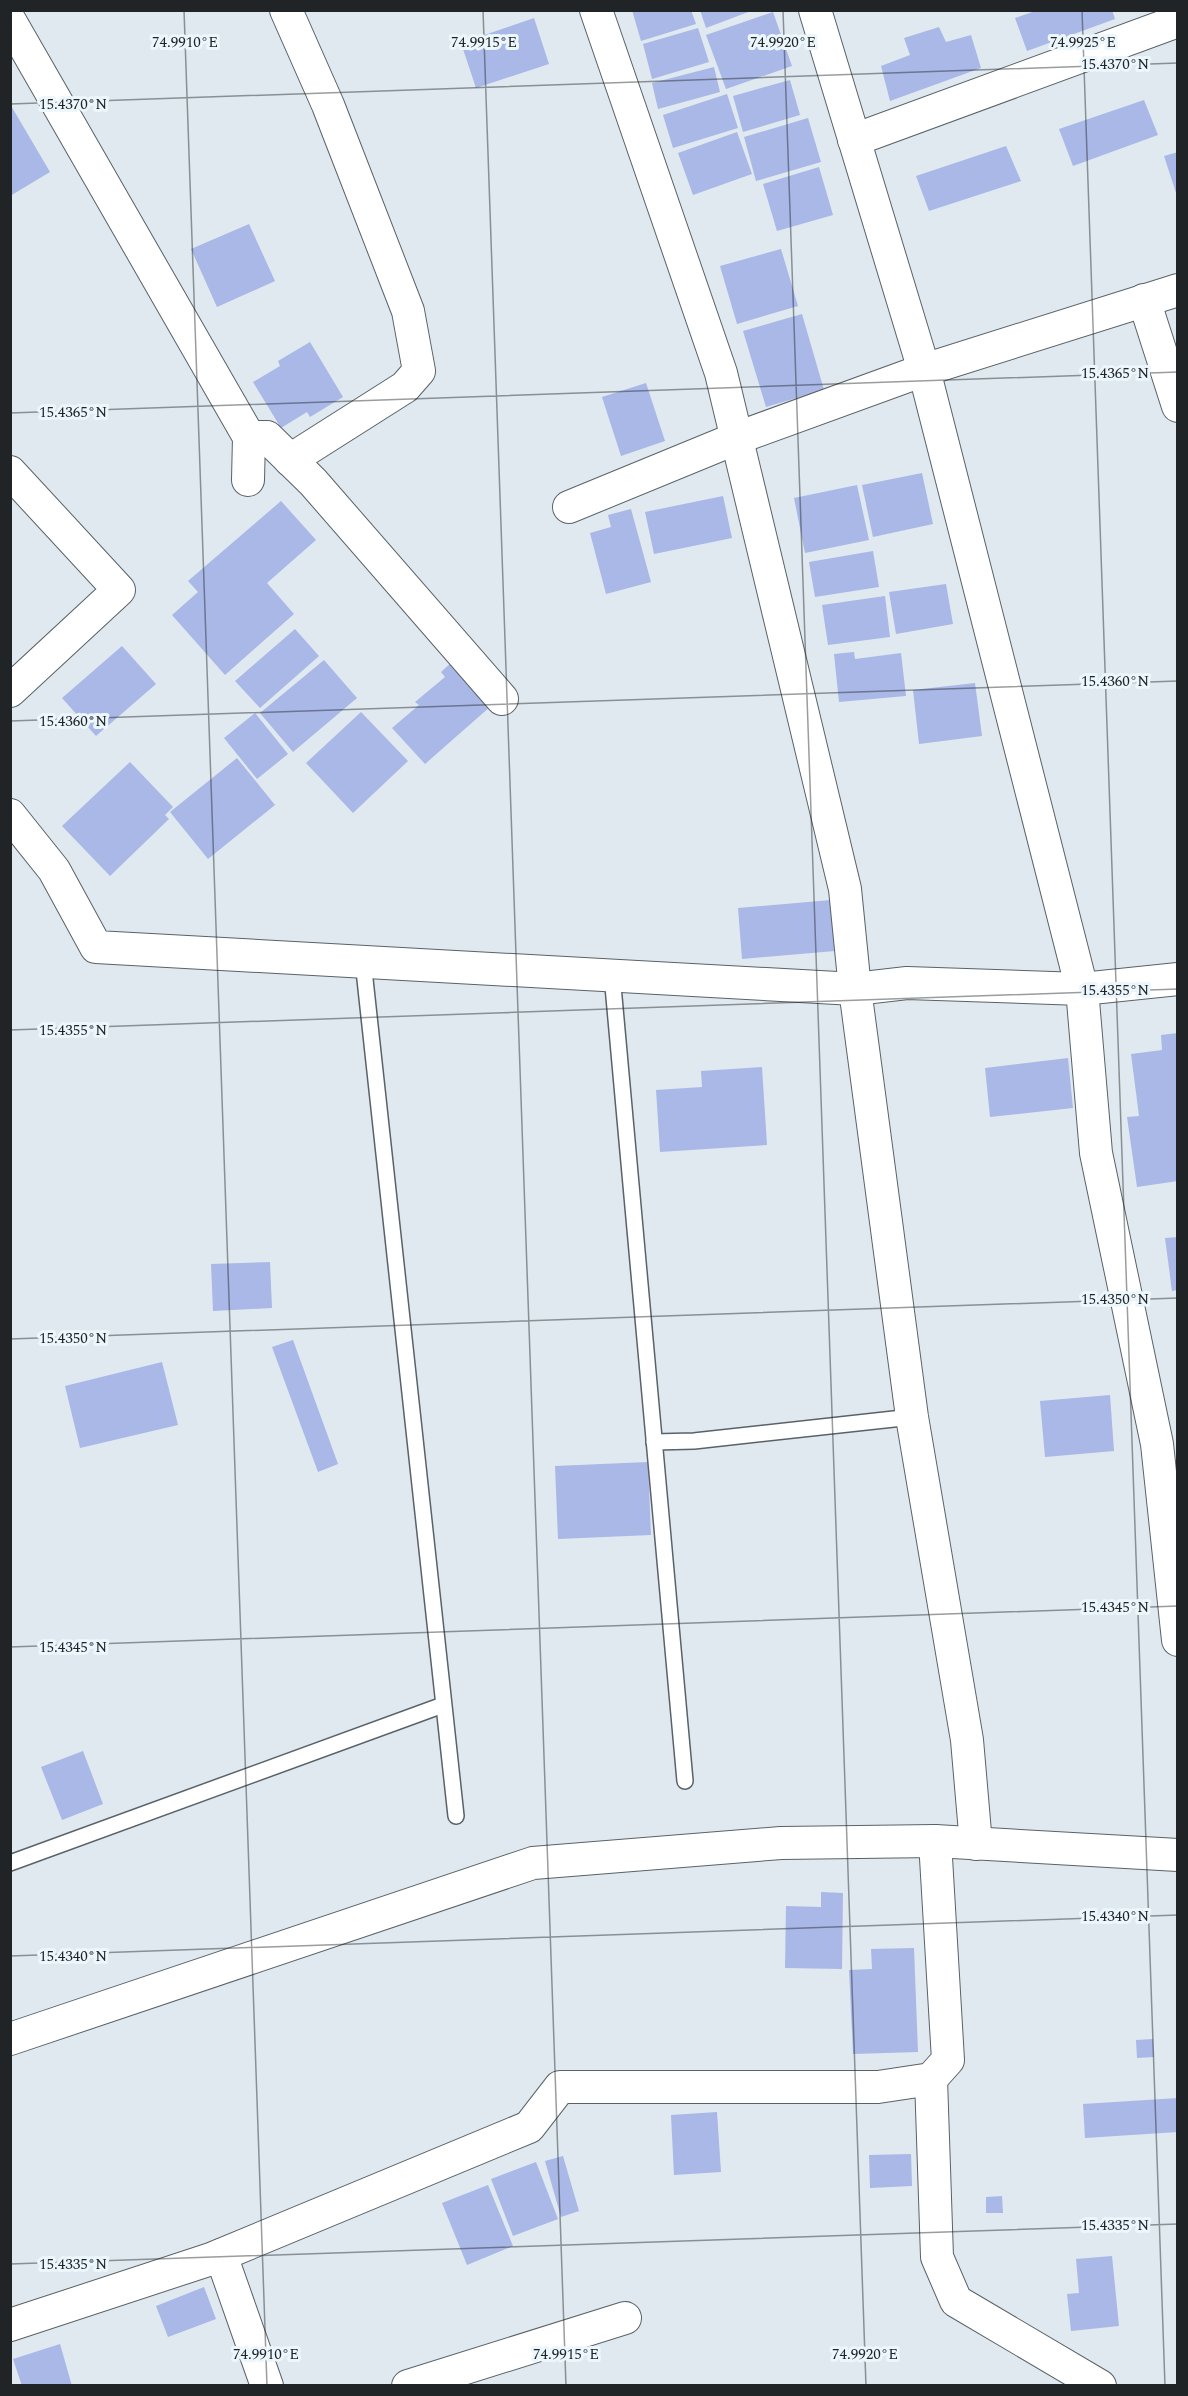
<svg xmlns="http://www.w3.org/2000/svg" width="1188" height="2396" font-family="Spectral,serif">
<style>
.building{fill:#a9b8e7}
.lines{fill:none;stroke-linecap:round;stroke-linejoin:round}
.service-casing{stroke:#596268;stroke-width:18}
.minor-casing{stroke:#596268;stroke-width:34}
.service{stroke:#fff;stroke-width:15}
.minor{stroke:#fff;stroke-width:32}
.ticks{fill:none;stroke:#202426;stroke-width:1.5;stroke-opacity:0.45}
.ticks-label{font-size:15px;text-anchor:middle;fill:#202426;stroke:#ecf6fd;stroke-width:6;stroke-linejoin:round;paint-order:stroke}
</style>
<rect width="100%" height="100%" fill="#dfe9ef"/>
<g class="building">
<path d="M632,10h59l5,14 -55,17z"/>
<path d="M700,10h51v1l-45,17z"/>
<path d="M1038,10h74l3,9 -88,32 -12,-33z"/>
<path d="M773,12l19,54 -66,23 -20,-54z"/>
<path d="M534,18l15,46 -73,24 -15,-45z"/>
<path d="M939,27l7,15 25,-7 10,33 -91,33 -9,-35 29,-11 -6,-17z"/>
<path d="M698,28l11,34 -57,17 -9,-35z"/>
<path d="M714,67l6,25 -62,17 -6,-26z"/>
<path d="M790,80l10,35 -57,17 -10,-36z"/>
<path d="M727,94l11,34 -65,20 -10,-33z"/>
<path d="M1144,100l14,35 -85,31 -14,-37z"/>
<path d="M10,104l40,68 -40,24z"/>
<path d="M808,118l13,44 -65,19 -12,-44z"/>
<path d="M737,132l15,42 -59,21 -15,-42z"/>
<path d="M1006,146l15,35 -92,30 -13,-35z"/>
<path d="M1178,152v44h-1l-13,-40z"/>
<path d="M819,167l14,48 -56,16 -14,-47z"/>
<path d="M249,224l26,57 -58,26 -26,-58z"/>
<path d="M781,249l17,57 -61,18 -17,-58z"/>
<path d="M802,314l22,76 -58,17 -23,-76z"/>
<path d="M310,342l33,55 -33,20 -3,-5 -26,16 -28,-46 27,-16 -2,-5z"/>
<path d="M646,383l19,58 -44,15 -19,-59z"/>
<path d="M922,473l11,51 -60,13 -11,-52z"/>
<path d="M857,485l12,55 -64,13 -11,-55z"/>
<path d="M723,496l9,42 -78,16 -9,-42z"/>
<path d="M281,501l35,39 -49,43 27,31 -69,61 -53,-60 26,-23 -10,-11z"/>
<path d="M631,509l20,73 -45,12 -16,-61 21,-6 -3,-12z"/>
<path d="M873,551l6,36 -64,10 -6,-35z"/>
<path d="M946,584l7,40 -57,10 -7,-42z"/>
<path d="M885,596l5,41 -62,8 -6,-40z"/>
<path d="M295,629l24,27 -59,52 -25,-27z"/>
<path d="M122,646l34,38 -60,52 -34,-38z"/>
<path d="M854,652l1,7 46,-6 5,43 -67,6 -5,-48z"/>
<path d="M324,660l33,38 -64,54 -33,-39z"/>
<path d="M452,662l39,44 -66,58 -33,-36 27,-23 -4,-3 30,-25 -4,-5z"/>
<path d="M975,683l7,53 -63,8 -6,-54z"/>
<path d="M361,712l47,49 -55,52 -47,-50z"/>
<path d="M255,713l33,41 -31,25 -33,-41z"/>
<path d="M237,758l38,47 -67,54 -38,-47z"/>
<path d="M130,762l43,45 -8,8 4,4 -59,57 -48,-50z"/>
<path d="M831,900l4,51 -93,8 -4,-51z"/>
<path d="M1178,1033v148l-41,6 -10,-70 12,-1 -8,-62 31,-4 -1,-15z"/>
<path d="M1068,1058l5,50 -83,9 -5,-49z"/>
<path d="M762,1067l5,78 -107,7 -4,-62 46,-3 -1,-16z"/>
<path d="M1178,1237v53l-6,1 -7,-53z"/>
<path d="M270,1262l2,46 -59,3 -2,-47z"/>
<path d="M293,1340l45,124 -20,8 -46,-125z"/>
<path d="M162,1362l16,63 -98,23 -15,-62z"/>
<path d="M1110,1395l4,56 -69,6 -5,-56z"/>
<path d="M648,1462l3,73 -93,4 -3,-73z"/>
<path d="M83,1751l20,53 -41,16 -21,-53z"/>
<path d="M821,1892l22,1 -1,76 -57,-1 1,-62 35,1z"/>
<path d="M914,1948l4,104 -65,2 -4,-84 23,-1 -1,-20z"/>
<path d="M1153,2039l1,18 -17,1 -1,-18z"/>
<path d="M1178,2098v34l-93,6 -2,-34z"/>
<path d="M717,2112l4,60 -47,3 -3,-60z"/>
<path d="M911,2154l1,32 -42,2 -1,-33z"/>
<path d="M563,2156l16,55 -18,6 -16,-56z"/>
<path d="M536,2162l22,57 -45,17 -22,-57z"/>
<path d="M488,2185l25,61 -46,19 -25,-62z"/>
<path d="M1002,2196l1,17h-17v-16z"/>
<path d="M1112,2256l7,70 -48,5 -4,-37 12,-1 -3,-34z"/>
<path d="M204,2287l12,32 -48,18 -12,-31z"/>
<path d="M60,2344l12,42h-50l-9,-27z"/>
</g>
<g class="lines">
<g class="service-casing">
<g id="service">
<path d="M363,961l93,855"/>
<path d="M612,975l73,806"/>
<path d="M654,1442l40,-1 218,-24"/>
<path d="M10,1863l433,-158"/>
</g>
</g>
<g class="minor-casing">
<g id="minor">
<path d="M286,10l42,95 80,206 11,60 -14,16 -115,73"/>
<path d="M596,10l125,363 124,516 10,100 57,428 55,323 9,104"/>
<path d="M815,10l109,360 158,619 14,164 61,291 21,196"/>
<path d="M10,21l239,416 -1,43"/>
<path d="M854,140l324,-119"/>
<path d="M1144,300l34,106"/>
<path d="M249,437h18l46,45 189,217"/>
<path d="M10,472l109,118 -109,101"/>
<path d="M569,507l168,-69 187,-68 254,-80"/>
<path d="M10,815l44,55 42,77 759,42 52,-6 175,6 96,-10"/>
<path d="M10,2039l523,-176 248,-20 154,-2 243,14"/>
<path d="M931,2079l6,178 19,44 144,85"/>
<path d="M221,2255l46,131"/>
<path d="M10,2325l201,-66 318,-132 31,-40h318l53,-8 17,-19 -13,-219"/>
<path d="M408,2386l217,-68"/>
</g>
</g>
<use href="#service" class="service"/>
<use href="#minor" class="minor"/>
</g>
<path class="ticks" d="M184,10l83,2376M483,10l83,2376M783,10l83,2376M1082,10l83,2376M10,104l1168,-41M10,413l1168,-41M10,721l1168,-40M10,1030l1168,-41M10,1339l1168,-41M10,1647l1168,-41M10,1956l1168,-41M10,2264l1168,-40"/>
<g class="ticks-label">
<text x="185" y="47">74.9910°E</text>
<text x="484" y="47">74.9915°E</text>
<text x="783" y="47">74.9920°E</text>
<text x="1083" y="47">74.9925°E</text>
<text x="1115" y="69">15.4370°N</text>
<text x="73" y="109">15.4370°N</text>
<text x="1115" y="378">15.4365°N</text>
<text x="73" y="417">15.4365°N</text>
<text x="1115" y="686">15.4360°N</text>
<text x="73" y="726">15.4360°N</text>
<text x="1115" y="995">15.4355°N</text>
<text x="73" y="1035">15.4355°N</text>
<text x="1115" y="1304">15.4350°N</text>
<text x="73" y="1343">15.4350°N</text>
<text x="1115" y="1612">15.4345°N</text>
<text x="73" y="1652">15.4345°N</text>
<text x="1115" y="1921">15.4340°N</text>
<text x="73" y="1961">15.4340°N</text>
<text x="1115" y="2230">15.4335°N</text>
<text x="73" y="2269">15.4335°N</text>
<text x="266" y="2359">74.9910°E</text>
<text x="566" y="2359">74.9915°E</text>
<text x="865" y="2359">74.9920°E</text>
</g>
<rect width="1188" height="2396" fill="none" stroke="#202426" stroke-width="24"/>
</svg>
